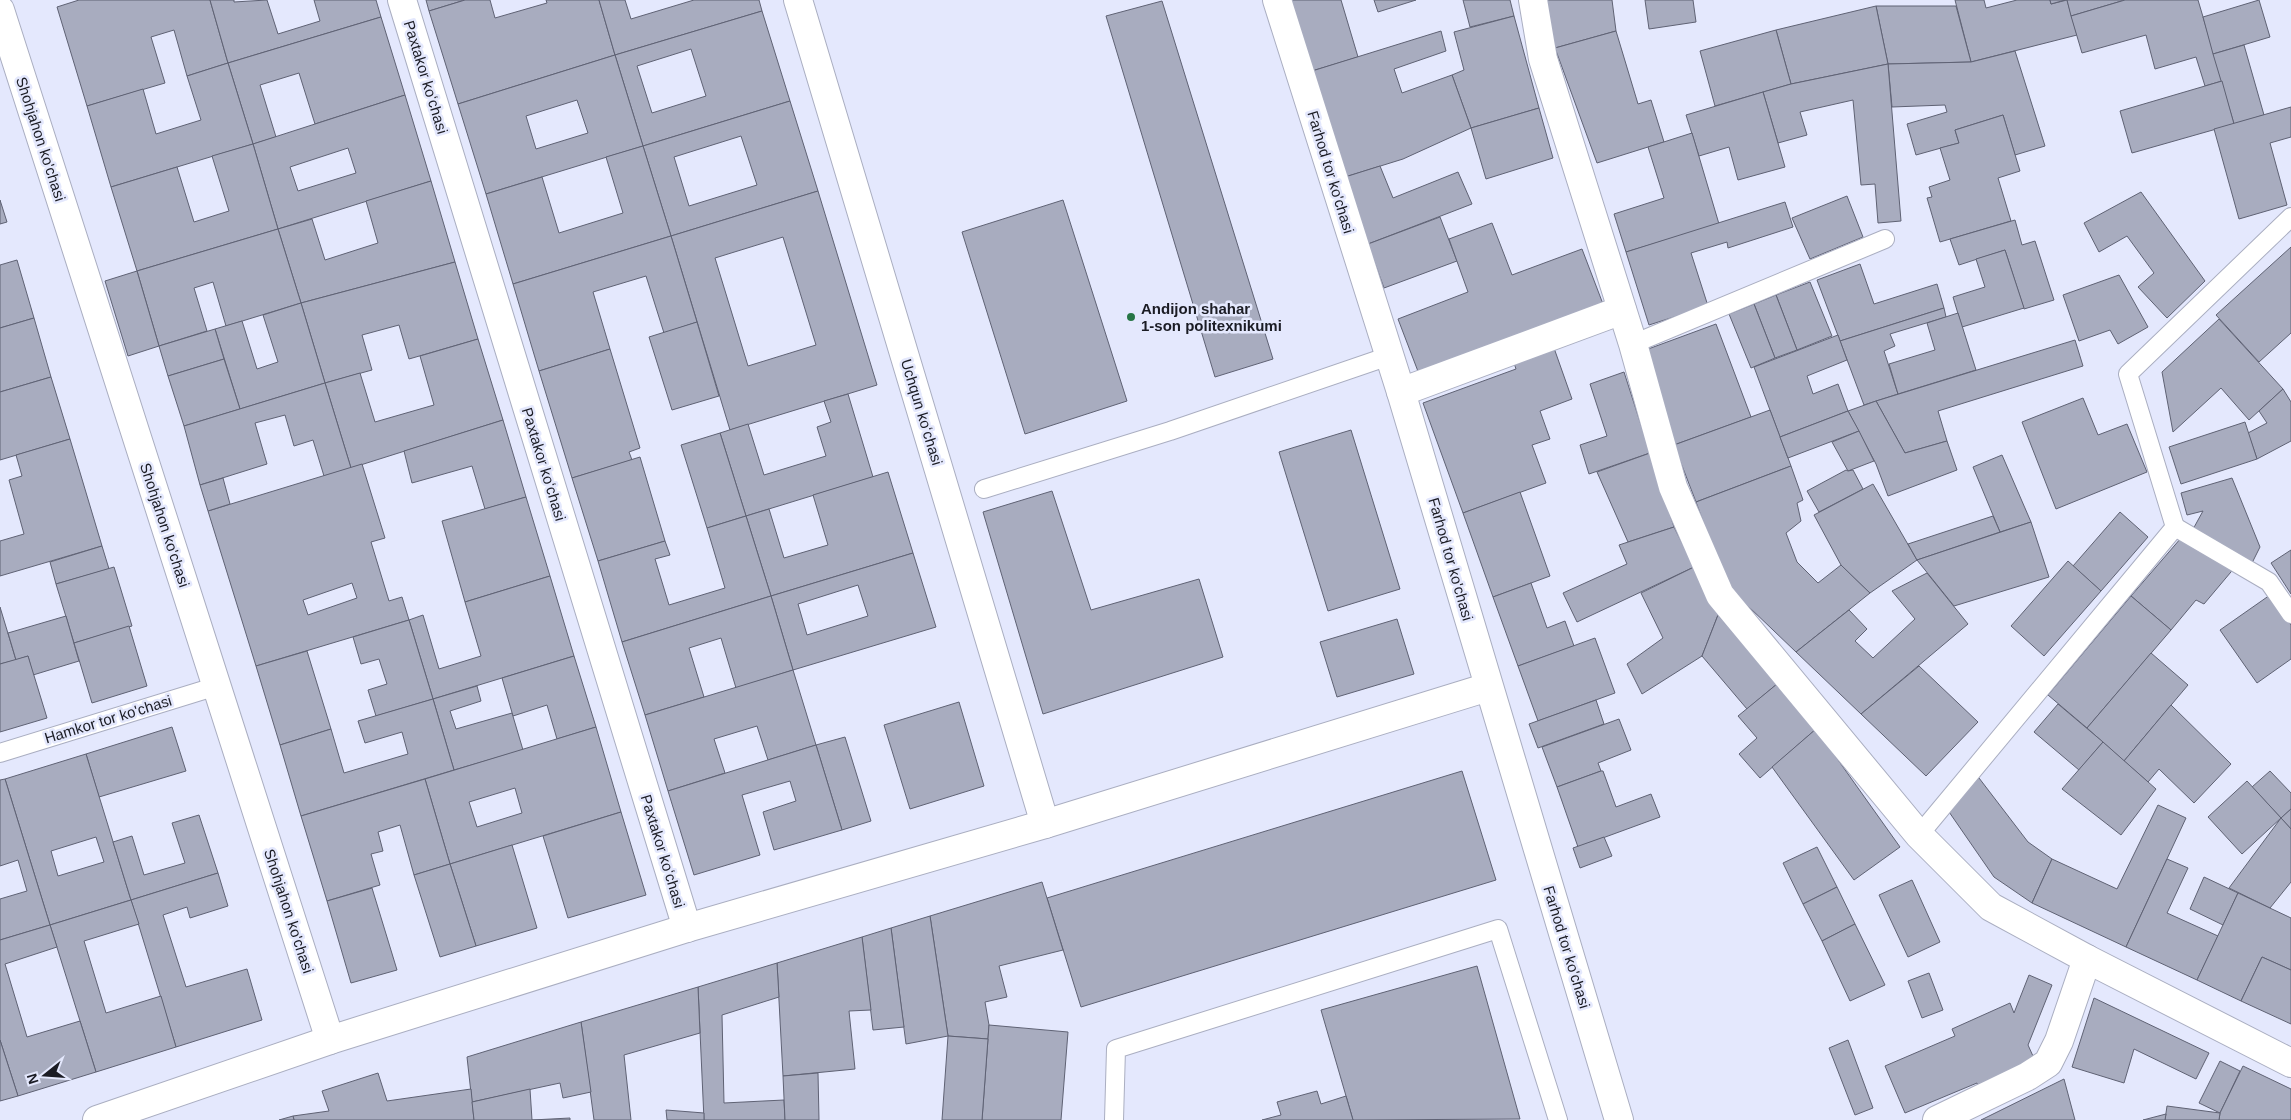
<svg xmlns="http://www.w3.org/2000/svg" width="2291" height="1120" font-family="Helvetica,sans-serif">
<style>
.building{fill:#a8acbf;stroke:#5f6274;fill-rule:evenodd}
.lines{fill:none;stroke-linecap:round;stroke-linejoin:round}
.service-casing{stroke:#aaaec1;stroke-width:20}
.minor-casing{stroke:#aaaec1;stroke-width:30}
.service{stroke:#fff;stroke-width:18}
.minor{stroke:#fff;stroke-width:28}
.poi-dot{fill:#267545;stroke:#e4e8fd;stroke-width:2}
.labels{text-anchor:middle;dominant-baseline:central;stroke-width:5;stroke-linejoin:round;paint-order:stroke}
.street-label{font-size:15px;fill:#1b1c24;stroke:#e4e8fd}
.poi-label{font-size:15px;font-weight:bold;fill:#1b1c24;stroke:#e4e8fd;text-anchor:start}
</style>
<rect width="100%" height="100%" fill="#e4e8fd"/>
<g class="building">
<path d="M79,0h131l18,63 -41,13 -13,-46 -23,7 14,46 -78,23 -30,-99z"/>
<path d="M210,0h24v2l33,-2 11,34 42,-13 -6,-21h62l5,17 -153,46z"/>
<path d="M426,0h39l-36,11z"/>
<path d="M465,0h25l5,18 52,-15 -1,-3h53l16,55 -157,49 -29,-93z"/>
<path d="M599,0h26l6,19 63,-19h65l3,11 -147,44z"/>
<path d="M1291,0h50l17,57 -46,14z"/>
<path d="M1374,0h42l-38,12z"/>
<path d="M1463,0h47l4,16 -44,11z"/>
<path d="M1547,0h65l4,31 -61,17z"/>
<path d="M1645,0h48l3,22 -47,7z"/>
<path d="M1955,0h29l2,8 31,-8h33l1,4 16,-4 10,35 -106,27z"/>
<path d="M2050,0h15l-14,4z"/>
<path d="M2067,0h58l-54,16z"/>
<path d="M2125,0h73l24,81 -17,5 -9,-29 -41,12 -9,-34 -64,18 -11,-37z"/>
<path d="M2259,0l11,37 -57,17 -10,-37z"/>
<path d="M1162,1l111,358 -58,18 -109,-361z"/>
<path d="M1876,6h80l15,56 -83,2z"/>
<path d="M1876,6l12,58 -97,20 -15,-54z"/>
<path d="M762,11l28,90 -147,45 -28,-91zM691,49l15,47 -54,17 -15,-47z"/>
<path d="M1514,16l25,92 -68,20 -19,-53 12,-5 -10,-38z"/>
<path d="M381,17l24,78 -90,29 -16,-51 -39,12 16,52 -23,7 -25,-81z"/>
<path d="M1776,30l15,54 -76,22 -15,-55z"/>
<path d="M1441,31l5,20 -52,18 8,24 50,-18 19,53 -68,31 -58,18 -33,-106z"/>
<path d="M1616,31l22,73 13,-4 13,42 -67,21 -42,-115z"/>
<path d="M2244,45l20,70 -30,9 -21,-70z"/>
<path d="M2015,51l30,95 -30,9 -12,-40 -48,15 4,13 -43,12 -9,-31 40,-12 -2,-7 -53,2 -4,-43 83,-2z"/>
<path d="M615,55l28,91 -157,48 -28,-90zM577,100l11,33 -52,16 -10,-33z"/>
<path d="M228,63l25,81 -142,43 -24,-81 56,-17 13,45 45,-14 -14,-44z"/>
<path d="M1888,64l13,157 -23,2 -3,-39 -14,1 -8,-85 -53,12 7,23 -29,8 -15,-51 28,-8z"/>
<path d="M2222,81l12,43 -102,29 -12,-42z"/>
<path d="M1763,92l22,75 -47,13 -9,-33 -30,9 -13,-41z"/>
<path d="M405,95l26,86 -153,48 -25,-85zM348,148l8,25 -58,18 -8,-24z"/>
<path d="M790,101l28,90 -147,45 -28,-90zM741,136l16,49 -68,21 -15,-49z"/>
<path d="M2291,107v30l-21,6 17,62 -48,14 -25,-90z"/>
<path d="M1539,108l14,50 -67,21 -15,-51z"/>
<path d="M2003,115l17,56 -22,7 13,43 -71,21 -13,-44 5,-1 -3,-10 21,-7 -10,-32 19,-5 -4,-13z"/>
<path d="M1692,133l27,91 -93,28 -12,-38 50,-16 -16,-51z"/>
<path d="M253,144l25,85 -141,42 -26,-84 66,-20 17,55 35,-11 -17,-55z"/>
<path d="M643,146l28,90 -158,48 -27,-90 56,-17 17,56 64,-20 -17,-56z"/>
<path d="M1380,166l13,32 65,-26 14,32 -104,40 -23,-67z"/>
<path d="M431,181l24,81 -154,41 -23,-74 34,-10 13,41 53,-17 -12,-42z"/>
<path d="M818,191l59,194 -147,45 -59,-194zM783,237l33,108 -68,21 -33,-108z"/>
<path d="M2141,192l64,89 -38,37 -29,-31 16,-14 -27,-37 -28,16 -15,-29z"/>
<path d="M1847,196l16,41 -53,22 -18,-41z"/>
<path d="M0,200l7,22 -7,2z"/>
<path d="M1063,200l64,201 -102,33 -63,-202z"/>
<path d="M1785,202l8,25 -65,21 -1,-6 -36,11 17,53 -59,19 -23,-73z"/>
<path d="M1440,217l17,44 -73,27 -16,-44z"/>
<path d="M2015,220l7,25 13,-4 19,59 -30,9 -19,-59 -46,15 -9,-26z"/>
<path d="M1492,223l20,52 70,-26 21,55 -184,70 -21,-55 70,-27 -19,-53z"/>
<path d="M278,229l23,74 -75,23 -13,-44 -19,6 13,43 -48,15 -22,-75z"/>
<path d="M671,236l26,86 -33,11 -18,-57 -53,16 17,57 -71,22 -26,-87z"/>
<path d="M2291,247v86l-32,29 -43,-47z"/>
<path d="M2005,250l19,58 -62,19 -9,-30 32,-10 -9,-28z"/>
<path d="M17,260l17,58 -34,10v-63z"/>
<path d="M455,262l23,77 -69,20 -10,-34 -37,10 10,35 -47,13 -24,-80z"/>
<path d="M1860,264l14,40 63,-20 7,24 -104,33 -23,-61z"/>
<path d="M137,271l22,75 -31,10 -23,-75z"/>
<path d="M2119,275l29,52 -30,17 -8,-14 -31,11 -16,-46z"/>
<path d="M1810,282l22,54 -35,14 -21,-55z"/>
<path d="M1776,295l21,55 -22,8 -21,-54z"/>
<path d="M301,303l24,80 -85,26 -25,-80 27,-8 15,48 21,-7 -15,-47z"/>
<path d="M1754,304l21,54 -24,10 -22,-54z"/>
<path d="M1944,308l2,9 -56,17 5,12 -11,5 14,43 -34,11 -24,-64z"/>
<path d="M1958,313l18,57 -78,24 -9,-30 46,-14 -8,-27z"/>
<path d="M34,318l17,59 -51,15v-64z"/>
<path d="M2219,319l64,70 -34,31 -28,-32 -48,44 -11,-60z"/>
<path d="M697,322l22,74 -47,14 -23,-73z"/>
<path d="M1716,324l35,93 -77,28 -34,-93z"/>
<path d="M215,329l9,30 -56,17 -9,-30z"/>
<path d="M1838,335l9,25 -40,16 6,18 25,-10 10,27 -68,26 -26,-70z"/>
<path d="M478,339l25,81 -152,48 -26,-85 35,-10 15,49 59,-17 -14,-49z"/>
<path d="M2075,340l8,26 -145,45 9,30 -42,12 -29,-52z"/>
<path d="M1554,348l18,51 -32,12 10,28 -18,6 14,38 -83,30 -40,-110 93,-34 -2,-6z"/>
<path d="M610,349l30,99 -11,4 3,8 -60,18 -33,-107z"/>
<path d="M224,359l16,50 -56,17 -16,-50z"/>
<path d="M1624,372l26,81 -61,21 -9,-29 27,-9 -17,-52z"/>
<path d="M51,377l19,62 -70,21v-68z"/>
<path d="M325,383l26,85 -27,8 -11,-36 -19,6 -9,-31 -30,8 12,41 -67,21 -16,-59z"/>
<path d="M2283,389l8,13v39l-34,18 -9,-26 19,-10 -8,-12z"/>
<path d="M848,394l25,83 -127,39 -26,-83 28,-9 16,51 62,-19 -9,-29 14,-5 -7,-21z"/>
<path d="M2083,398l15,37 29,-11 20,48 -91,37 -34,-87z"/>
<path d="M1876,401l29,52 42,-12 10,29 -69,26 -12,-32 -28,-53z"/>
<path d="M1770,410l21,56 -95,36 -22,-57z"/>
<path d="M1848,411l11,20 -71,27 -8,-21z"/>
<path d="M503,420l23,77 -41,12 -13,-43 -60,17 -8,-32z"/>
<path d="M2245,422l12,37 -76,25 -12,-37z"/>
<path d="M1351,430l49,159 -72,22 -49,-159z"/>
<path d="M1859,431l15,30 -26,10 -16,-29z"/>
<path d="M720,433l26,83 -39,12 -26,-83z"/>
<path d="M70,439l32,107 -102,30v-35l24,-7 -15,-54 13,-4 -6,-21z"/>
<path d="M1650,453l24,74 -46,15 -31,-70z"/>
<path d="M2002,455l29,67 -31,10 -27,-65z"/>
<path d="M640,457l25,84 -67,20 -26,-83z"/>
<path d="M362,464l23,74 -14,4 18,59 13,-4 7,23 -153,46 -48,-155zM352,583l5,15 -49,17 -5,-15z"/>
<path d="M1791,466l12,34 -6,3 4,18 -15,12 11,29 21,21 23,-18 29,28 -74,59 -69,-66 -31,-84z"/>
<path d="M1846,470l2,1 5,-1 10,19 -44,23 -12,-21z"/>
<path d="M888,472l25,81 -142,43 -25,-80 23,-7 15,49 44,-13 -15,-50z"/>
<path d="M223,478l7,26 -22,7 -8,-26z"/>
<path d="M2232,478l28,69 -8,16 -60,-32 11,-20 -16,4 -6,-22z"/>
<path d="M1873,484l44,76 -47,33 -29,-28 -27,-50z"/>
<path d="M1052,491l39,119 108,-31 24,78 -180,57 -60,-202z"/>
<path d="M1520,492l30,84 -57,21 -30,-84z"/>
<path d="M526,497l24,79 -85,26 -23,-81z"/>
<path d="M2120,512l28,25 -47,54 -28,-25z"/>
<path d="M746,516l25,80 -149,46 -24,-81 67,-20 5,14 -15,4 14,46 56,-17 -18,-60z"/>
<path d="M1993,516l7,16 -83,28 -9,-16z"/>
<path d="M2031,522l18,55 -95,29 -37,-46z"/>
<path d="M1674,527l20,40 -117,55 -14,-29 64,-29 -8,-19z"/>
<path d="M2181,538l55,28 -32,38 -8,-4 -25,30 -40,-34z"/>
<path d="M102,546l7,23 -53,15 -6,-22z"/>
<path d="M2291,550v44l-20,-31z"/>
<path d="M913,553l23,74 -143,43 -22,-74zM858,585l10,31 -61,19 -9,-31z"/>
<path d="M2068,561l33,30 -57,65 -33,-30z"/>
<path d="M114,567l18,59 -58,17 -18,-59z"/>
<path d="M1694,567l24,48 -16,41 -60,38 -15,-30 36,-26 -22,-45z"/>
<path d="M1927,573l41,51 -107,90 -65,-62 53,-42 18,19 -12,12 18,17 42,-39 -23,-28z"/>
<path d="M550,576l24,80 -141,43 -24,-79 14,-5 16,54 42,-13 -16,-54z"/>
<path d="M1531,583l16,45 18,-7 9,25 -56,20 -25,-69z"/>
<path d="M2270,595l21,30v34l-34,24 -37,-53z"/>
<path d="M771,596l22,74 -57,18 -15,-50 -32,10 15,49 -59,18 -23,-73z"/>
<path d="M2131,596l40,34 -84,98 -39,-33z"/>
<path d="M0,607l16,53 -16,4z"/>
<path d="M1718,615l59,69 -30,25 -45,-53z"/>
<path d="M66,616l13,45 -46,14 -5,-19 -12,4 -8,-27z"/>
<path d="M1397,619l17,55 -77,23 -17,-55z"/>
<path d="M409,620l24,79 -57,17 -8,-26 19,-6 -8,-25 -18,5 -8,-27z"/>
<path d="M129,626l18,60 -55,17 -18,-60z"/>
<path d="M1595,638l20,55 -77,28 -20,-55z"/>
<path d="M307,651l24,78 -51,16 -24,-79z"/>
<path d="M2151,653l37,32 -64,76 -37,-33z"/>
<path d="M28,656l19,62 -47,14v-68z"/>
<path d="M574,656l22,71 -39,12 -10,-34 -34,11 -11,-38z"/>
<path d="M1919,666l59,56 -52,54 -65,-62z"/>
<path d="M793,670l23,75 -48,15 -11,-34 -43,13 11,34 -57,18 -23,-76z"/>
<path d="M1777,684l39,45 -56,49 -21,-24 18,-16 -19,-22z"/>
<path d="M477,686l4,15 -31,10 6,18 56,-16 11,37 -69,20 -21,-71z"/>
<path d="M433,699l21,71 -153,46 -21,-71 51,-16 13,44 64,-19 -6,-22 -37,11 -7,-22z"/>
<path d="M1596,700l8,24 -66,24 -9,-24z"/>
<path d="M959,702l25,84 -74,23 -26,-84z"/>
<path d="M2058,704l45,38 -24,28 -45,-38z"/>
<path d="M2171,705l60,59 -37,39 -35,-34 -11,13 -24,-21z"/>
<path d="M1619,719l12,31 -33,13 3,8 -44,16 -15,-40z"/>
<path d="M172,727l14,44 -87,26 -13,-43z"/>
<path d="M596,727l25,85 -171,52 -25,-85zM515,788l7,25 -45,14 -8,-25z"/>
<path d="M1816,729l84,118 -46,33 -82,-113z"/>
<path d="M845,737l26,84 -29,9 -26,-85z"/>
<path d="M2103,742l53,47 -35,46 -59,-46z"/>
<path d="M816,745l26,85 -68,20 -11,-38 33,-11 -6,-20 -48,14 18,60 -66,20 -26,-84z"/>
<path d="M86,754l45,146 -81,25 -45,-146zM96,837l8,25 -46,14 -7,-25z"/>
<path d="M1462,771l34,109 -415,127 -34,-109z"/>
<path d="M1601,771h2l13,36 35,-13 9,23 -82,30 -21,-60z"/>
<path d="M2270,771l21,22v16l-10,9 -29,-31z"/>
<path d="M1979,778l49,64 24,17 -20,44 -38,-26 -47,-68z"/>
<path d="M5,779l45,146 -50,15v-41l27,-8 -9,-31 -18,6v-86z"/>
<path d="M425,779l25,85 -36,11 -14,-50 -22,7 5,19 -12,3 9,31 -53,16 -26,-85z"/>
<path d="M2247,781l34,37 -39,36 -34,-37z"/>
<path d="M2158,805l28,13 -60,129 -94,-44 20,-44 65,30z"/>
<path d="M2291,809v20l-10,-11z"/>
<path d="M621,812l25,83 -78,23 -25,-82z"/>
<path d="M199,815l19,58 -87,27 -18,-58 19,-6 12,39 41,-12 -13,-40z"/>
<path d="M2281,818l10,11v53l-21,26 -41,-20z"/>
<path d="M1604,837l8,19 -32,12 -7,-20z"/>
<path d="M512,845l25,83 -61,18 -26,-82z"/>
<path d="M1817,847l20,40 -34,17 -20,-41z"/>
<path d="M2167,859l21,9 -21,45 51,23 -21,44 -71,-33z"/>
<path d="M450,864l26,82 -36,11 -26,-82z"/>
<path d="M218,873l10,33 -38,12 -3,-11 -24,8 23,72 61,-18 15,51 -86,27 -45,-147z"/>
<path d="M2204,877l34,16 -15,32 -33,-16z"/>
<path d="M1912,880l28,62 -32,15 -29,-62z"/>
<path d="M1042,882l21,68 -64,16 8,31 -22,5 4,23 -1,14 -40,-3 -18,-120z"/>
<path d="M1837,887l18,37 -33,17 -19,-37z"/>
<path d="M372,888l25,82 -46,13 -24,-82z"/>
<path d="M2238,893l53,25v52l-29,-13 -21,44 -44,-21z"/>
<path d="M131,900l8,24 -55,17 22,72 55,-17 15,51 -80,25 -46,-147z"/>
<path d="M930,916l18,120 -42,8 -15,-116z"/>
<path d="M1855,924l30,61 -35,16 -28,-60z"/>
<path d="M50,925l7,22 -52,17 22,73 53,-16 16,51 -78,24 -18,-56v-100z"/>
<path d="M891,928l13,99 -31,3 -11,-93z"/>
<path d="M862,937l9,73 -22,1 6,58 -72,7 -6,-113z"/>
<path d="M2262,957l29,13v54l-50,-23z"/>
<path d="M777,963l2,34 -57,18 2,88 60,-3 1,20h-81l-6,-133z"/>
<path d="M1477,966l43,153 -167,1 -32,-110z"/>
<path d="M1929,973l14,37 -21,8 -14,-37z"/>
<path d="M2029,975l23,10 -24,60 9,20 -57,26 -3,-8 -72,30 -20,-47 70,-30 -3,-7 58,-26 4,10z"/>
<path d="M698,987l2,46 -76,22 7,65h-37l-13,-98z"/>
<path d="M2094,998l115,55 -13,26 -62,-30 -10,34 -52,-16z"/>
<path d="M581,1022l10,70 -28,6 -3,-15 -88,19 -5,-45z"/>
<path d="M989,1025l79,7 -7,88h-79z"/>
<path d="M948,1036l40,3 -6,81h-40z"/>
<path d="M0,1040l18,56 -18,5z"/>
<path d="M1848,1040l25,68 -18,7 -26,-67z"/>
<path d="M2220,1061l20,10 -20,42 -21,-10z"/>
<path d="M2243,1066l48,23v31h-72l1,-7z"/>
<path d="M378,1073l9,28 84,-12 3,31h-180l-1,-4 36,-5 -7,-20z"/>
<path d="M818,1073l1,47h-34l-2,-44z"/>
<path d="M2064,1079l11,41h-94z"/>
<path d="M530,1089l2,31 38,-2v2h-96l-2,-18z"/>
<path d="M1317,1091l4,13 25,-8 7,24h-91l19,-5 -4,-13z"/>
<path d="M2167,1106l53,7 -1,7h-54z"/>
<path d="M666,1110l38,3v7h-37z"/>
<path d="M2166,1114l-1,6h-22z"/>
<path d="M293,1116l1,4h-15z"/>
</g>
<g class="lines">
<g class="service-casing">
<g id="service">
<path d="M1633,344l252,-105"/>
<path d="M984,489l186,-58 219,-75"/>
<path d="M2175,527l94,55 22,32"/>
<path d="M0,753l217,-67"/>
<path d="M1919,835l256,-308 -47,-153 163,-157"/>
<path d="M1114,1120l2,-71 382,-120 60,191"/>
</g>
</g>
<g class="minor-casing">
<g id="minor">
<path d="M402,0l285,928"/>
<path d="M798,0l247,824"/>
<path d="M1277,0l124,392 218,728"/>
<path d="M1533,0l10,59 90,285 40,143 47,108 199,240 72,72 96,52 204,104"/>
<path d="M0,10l330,1030"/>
<path d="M1401,392l221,-82"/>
<path d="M97,1120l233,-80 357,-112 358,-104 443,-137"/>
<path d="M1937,1120l91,-44 20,-13 11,-22 28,-82"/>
</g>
</g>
<use href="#service" class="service"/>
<use href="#minor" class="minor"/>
</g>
<circle class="poi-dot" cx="1131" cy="317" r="5"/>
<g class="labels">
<g class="street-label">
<text transform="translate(426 77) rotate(73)">Paxtakor koʻchasi</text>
<text transform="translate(41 139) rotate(72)">Shohjahon ko'chasi</text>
<text transform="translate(1331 172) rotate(73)">Farhod tor ko'chasi</text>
<text transform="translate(922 412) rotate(73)">Uchqun koʻchasi</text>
<text transform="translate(544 464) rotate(73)">Paxtakor koʻchasi</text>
<text transform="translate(165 525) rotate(72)">Shohjahon ko'chasi</text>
<text transform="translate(1451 559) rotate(74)">Farhod tor ko'chasi</text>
<text transform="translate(108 719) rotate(-17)">Hamkor tor ko'chasi</text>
<text transform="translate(663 851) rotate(73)">Paxtakor koʻchasi</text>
<text transform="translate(289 911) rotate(72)">Shohjahon ko'chasi</text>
<text transform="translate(1567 947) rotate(73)">Farhod tor ko'chasi</text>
</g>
<g class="poi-label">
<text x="1141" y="308">Andijon shahar<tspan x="1141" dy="17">1-son politexnikumi</tspan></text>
</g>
</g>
<g transform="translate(45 1075) rotate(253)" stroke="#e4e8fd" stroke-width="4" paint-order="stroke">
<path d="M0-4L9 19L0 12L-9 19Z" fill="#1b1c24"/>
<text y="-8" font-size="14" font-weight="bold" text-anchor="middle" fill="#1b1c24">N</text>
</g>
</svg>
